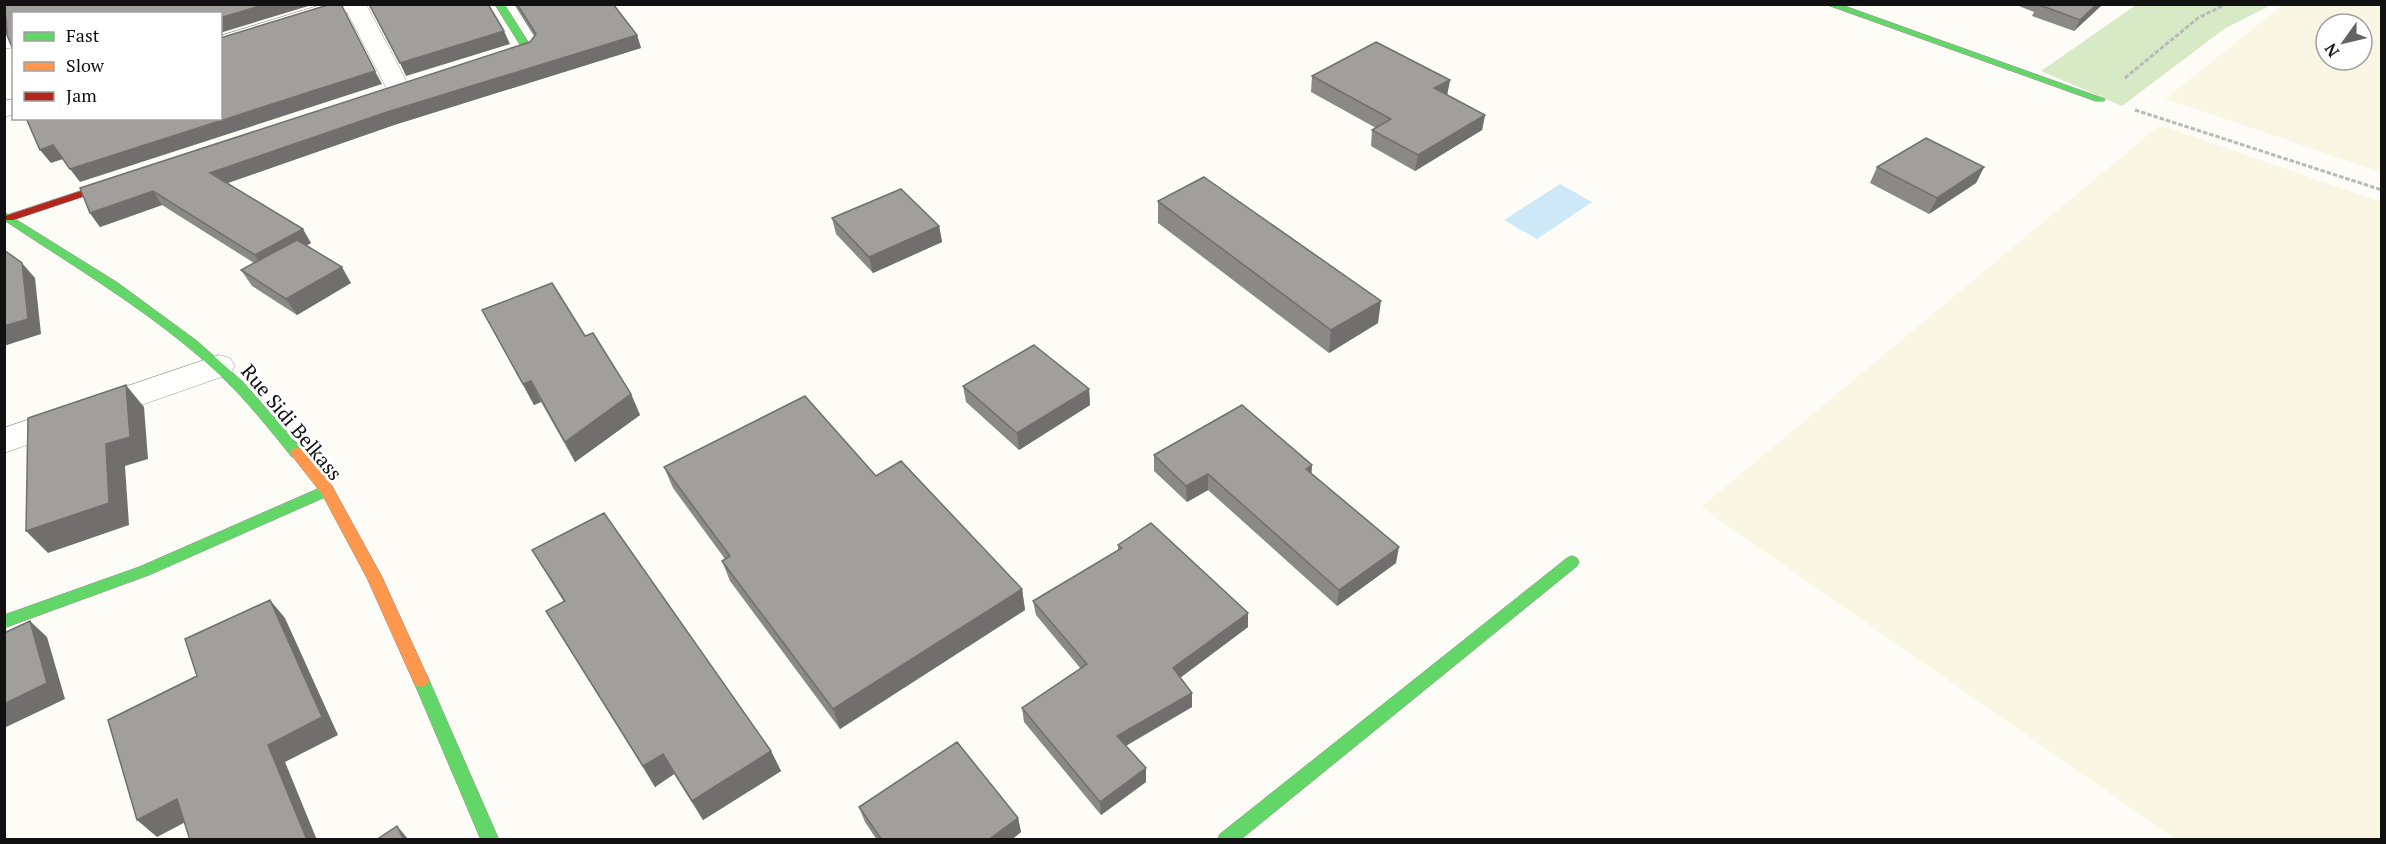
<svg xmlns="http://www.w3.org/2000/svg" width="2386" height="844" viewBox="0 0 2386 844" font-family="'PT Serif',serif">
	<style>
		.farmland { fill: #f9f7e4; fill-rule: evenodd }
		.forest { fill: #d8eac5 }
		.water { fill: #cde8f7 }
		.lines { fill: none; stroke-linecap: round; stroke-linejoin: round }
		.street-casing { stroke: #979795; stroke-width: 1 }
		.fast-casing { stroke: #8e8d8b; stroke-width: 1 }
		.slow-casing { stroke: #8e8d8b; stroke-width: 1 }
		.jam-casing { stroke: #8e8d8b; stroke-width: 1 }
		.path { stroke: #b9b9b8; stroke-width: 3; stroke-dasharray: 4.5 2; stroke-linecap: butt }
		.street { fill: #fffffe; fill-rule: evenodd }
		.fast { fill: #63d668; fill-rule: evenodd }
		.slow { fill: #ff974d; fill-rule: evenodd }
		.jam { fill: #b3261e; fill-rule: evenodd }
		.wall { fill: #8a8986 }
		.shaded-wall { fill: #716f6d }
		.building { fill: #a19f9c; stroke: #716f6d; stroke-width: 1.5 }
		.labels { text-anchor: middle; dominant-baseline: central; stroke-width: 6; stroke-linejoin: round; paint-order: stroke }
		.street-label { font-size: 20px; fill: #111; stroke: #fff }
	</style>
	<rect width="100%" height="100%" fill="#fdfcf7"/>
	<path class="farmland" d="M2284 4 2381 5V172L2165 99ZM2326 24H2362V60H2326Z
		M2160 125 2381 202V839H2175L1701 507Z"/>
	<path class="forest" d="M2136 5H2271L2224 29 2122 106 2041 71Z"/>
	<path class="water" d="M1560 184 1592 202 1537 239 1504 220Z"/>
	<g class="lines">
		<defs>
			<path id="street" d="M324 4H366L410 88 407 93 398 95 389 93 347 12 220 51V36Z
				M14 33V47L4 49V35Z
				M14 99V114L4 117V101Z
				M219 355 230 358 235 366 230 374 4 453V428Z"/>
			<path id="fast" d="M495 4H504L532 48 530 50 484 61V57L521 47Z
				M1825 4H1839L2105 99 2104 101H2096Z
				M4 212 118 283 197 341 243 382 302 449 304 453 302 457H292C270 430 248 402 223 378 158 316 79 270 4 220Z
				M327 485 332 486 334 490 332 494 149 575 4 628V615L139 567Z
				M1572 556 1577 558 1579 562 1577 566 1240 840H1217L1220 834 1567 558Z
				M421 673 427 675 429 680 499 840H481L413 680 415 675Z"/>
			<path id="slow" d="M297 448 302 449 332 486 382 577 429 680 427 685 421 687 415 685 367 578 322 494 290 453 292 449Z"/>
			<path id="jam" d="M126 176 130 177V181L13 220H4L5 216Z"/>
		</defs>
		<use href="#street" class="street-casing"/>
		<use href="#fast" class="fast-casing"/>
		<use href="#slow" class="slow-casing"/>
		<use href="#jam" class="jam-casing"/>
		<path class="path" d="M2125 78 2198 18 2226 4
			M2135 110 2382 190"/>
		<use href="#street" class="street"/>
		<use href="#fast" class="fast"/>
		<use href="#slow" class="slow"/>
		<use href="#jam" class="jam"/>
	</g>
	<path class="wall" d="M514 4H613L637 35 641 48 394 125 228 183 311 243 306 246 351 283 297 315 252 286 241 270 254 263 162 205 100 227 90 213 530 42 534 36Z
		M2014 4H2103L2074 31 2032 16 2034 12Z
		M1312 76 1450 80 1447 95 1485 115 1482 130 1415 171 1371 146 1372 130 1376 128 1311 92Z
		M1877 167H1984L1976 183 1929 214 1870 183Z
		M1158 201 1378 323 1329 353 1158 223Z
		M832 218 939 226 942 242 873 273 836 234Z
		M482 310 585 336 631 394 640 415 575 462 541 402 534 405Z
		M963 386 1089 389 1090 405 1019 450 966 402Z
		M1154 455 1312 465 1311 474 1396 563 1337 606 1208 490 1187 502 1154 471Z
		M664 467 876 476 1022 589 1025 610 840 729 730 581 722 561 725 559 673 488Z
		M1118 545 1248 613V627L1180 678 1192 693V707L1126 746 1146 782 1101 815 1024 722 1022 708 1081 669 1036 615 1033 601 1118 550Z
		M532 550 771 751 781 771 703 820 674 774 655 787 546 611 564 602Z
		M859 807 1018 818 1021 832 1011 840H877L865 822Z"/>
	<path class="shaded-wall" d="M266 4H315L220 33V18Z
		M2097 4H2103L2074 31 2080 20Z
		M6 18 14 32 4 33V19Z
		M504 31 510 44 406 76 400 63Z
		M637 35 641 48 394 125 219 186 210 173 387 112Z
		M375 71 382 84 80 182 70 169Z
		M1450 80 1447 95 1434 88Z
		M1485 115 1482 130 1415 171 1418 155Z
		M53 145 63 159 51 163 40 150Z
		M1984 167 1976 183 1929 214 1937 198Z
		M153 191 162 205 100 227 90 213Z
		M939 226 942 242 873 273 869 257Z
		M303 229 311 243 264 269 255 255Z
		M22 263 35 278 41 334 4 346V326Z
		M342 267 351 283 297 315 286 299Z
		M1381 301 1378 323 1329 353 1331 330Z
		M531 381 541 402 534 405 523 384Z
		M126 385 144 407 148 459 125 466 129 525 48 553 26 531Z
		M1089 389 1090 405 1019 450 1017 433Z
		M631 394 640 415 575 462 565 442Z
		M1312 465 1311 481 1306 469Z
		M1208 474V490L1187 502 1186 486Z
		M1399 547 1396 563 1337 606 1339 590Z
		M1022 589 1025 610 840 729 833 709Z
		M270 600 285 618 338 735 285 762 317 840H307L268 745Z
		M1248 613V627L1173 683V668Z
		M30 621 47 637 65 699 4 728V704Z
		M1192 693V707L1118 750 1117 736Z
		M771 751 781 771 703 820 692 801Z
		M663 754 674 774 655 787 643 766Z
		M1146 768V782L1101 815 1100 802Z
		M177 799 197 816 157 837 137 820Z
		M1018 818 1021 832 1011 840H988Z
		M397 826 409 840H404Z"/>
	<path class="building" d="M4 4H266L220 18V14H14V52L7 35 6 18 4 19Z
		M331 4H341L375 71 70 169 53 145 40 150 26 118H220V38Z
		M369 4H488L504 31 400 63Z
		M517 4H613L637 35 387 112 210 173 303 229 255 255 153 191 90 213 80 188 530 42 536 34Z
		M2037 4H2097L2080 20Z
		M1376 42 1450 80 1434 88 1485 115 1418 155 1372 130 1391 119 1312 76Z
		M1926 138 1984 167 1937 198 1877 167Z
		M1204 177 1381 301 1331 330 1158 201Z
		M901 189 939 226 869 257 832 218Z
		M297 240 342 267 286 299 241 270Z
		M4 250 22 263 28 319 4 326Z
		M552 283 585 336 593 333 631 394 565 442 531 381 523 384 482 310Z
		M1034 345 1089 389 1017 433 963 386Z
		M126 385 130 437 106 444 109 503 26 531 28 418Z
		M805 396 876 476 901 461 1022 589 833 709 722 561 730 556 664 467Z
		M1242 405 1312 465 1306 469 1399 547 1339 590 1208 474 1186 486 1154 455Z
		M604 513 771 751 692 801 663 754 643 766 546 611 565 601 532 550Z
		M1151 523 1248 613 1173 668 1192 693 1117 736 1146 768 1100 802 1022 708 1087 664 1033 601 1122 548 1118 545Z
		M270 600 322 717 268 745 307 840H190L177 799 137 820 108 720 197 676 185 639Z
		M30 621 47 683 4 704V633Z
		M957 742 1018 818 988 840H882L859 807Z
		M397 826 404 840H376Z"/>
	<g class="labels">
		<g class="street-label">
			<text transform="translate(292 422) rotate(50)">Rue Sidi Belkass</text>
		</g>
	</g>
	<rect width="2386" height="844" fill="none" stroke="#111111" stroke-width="12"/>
	<rect x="12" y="12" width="210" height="108" fill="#ffffff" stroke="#a0a0a0" stroke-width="1.5"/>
	<rect x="24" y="32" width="30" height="9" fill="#63d668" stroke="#a0a0a0" stroke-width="1.5"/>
	<text x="66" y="42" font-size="18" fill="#111111">Fast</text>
	<rect x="24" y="62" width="30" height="9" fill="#ff974d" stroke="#a0a0a0" stroke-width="1.5"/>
	<text x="66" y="72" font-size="18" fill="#111111">Slow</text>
	<rect x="24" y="92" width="30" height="9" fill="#b3261e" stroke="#a0a0a0" stroke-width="1.5"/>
	<text x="66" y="102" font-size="18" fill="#111111">Jam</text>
	<g transform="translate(2344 42) rotate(236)"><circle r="28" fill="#ffffff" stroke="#a0a0a0" stroke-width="1.5"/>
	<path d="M0-4.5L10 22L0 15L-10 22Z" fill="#646362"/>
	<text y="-9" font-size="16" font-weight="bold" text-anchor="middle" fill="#111111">N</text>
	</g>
</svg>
